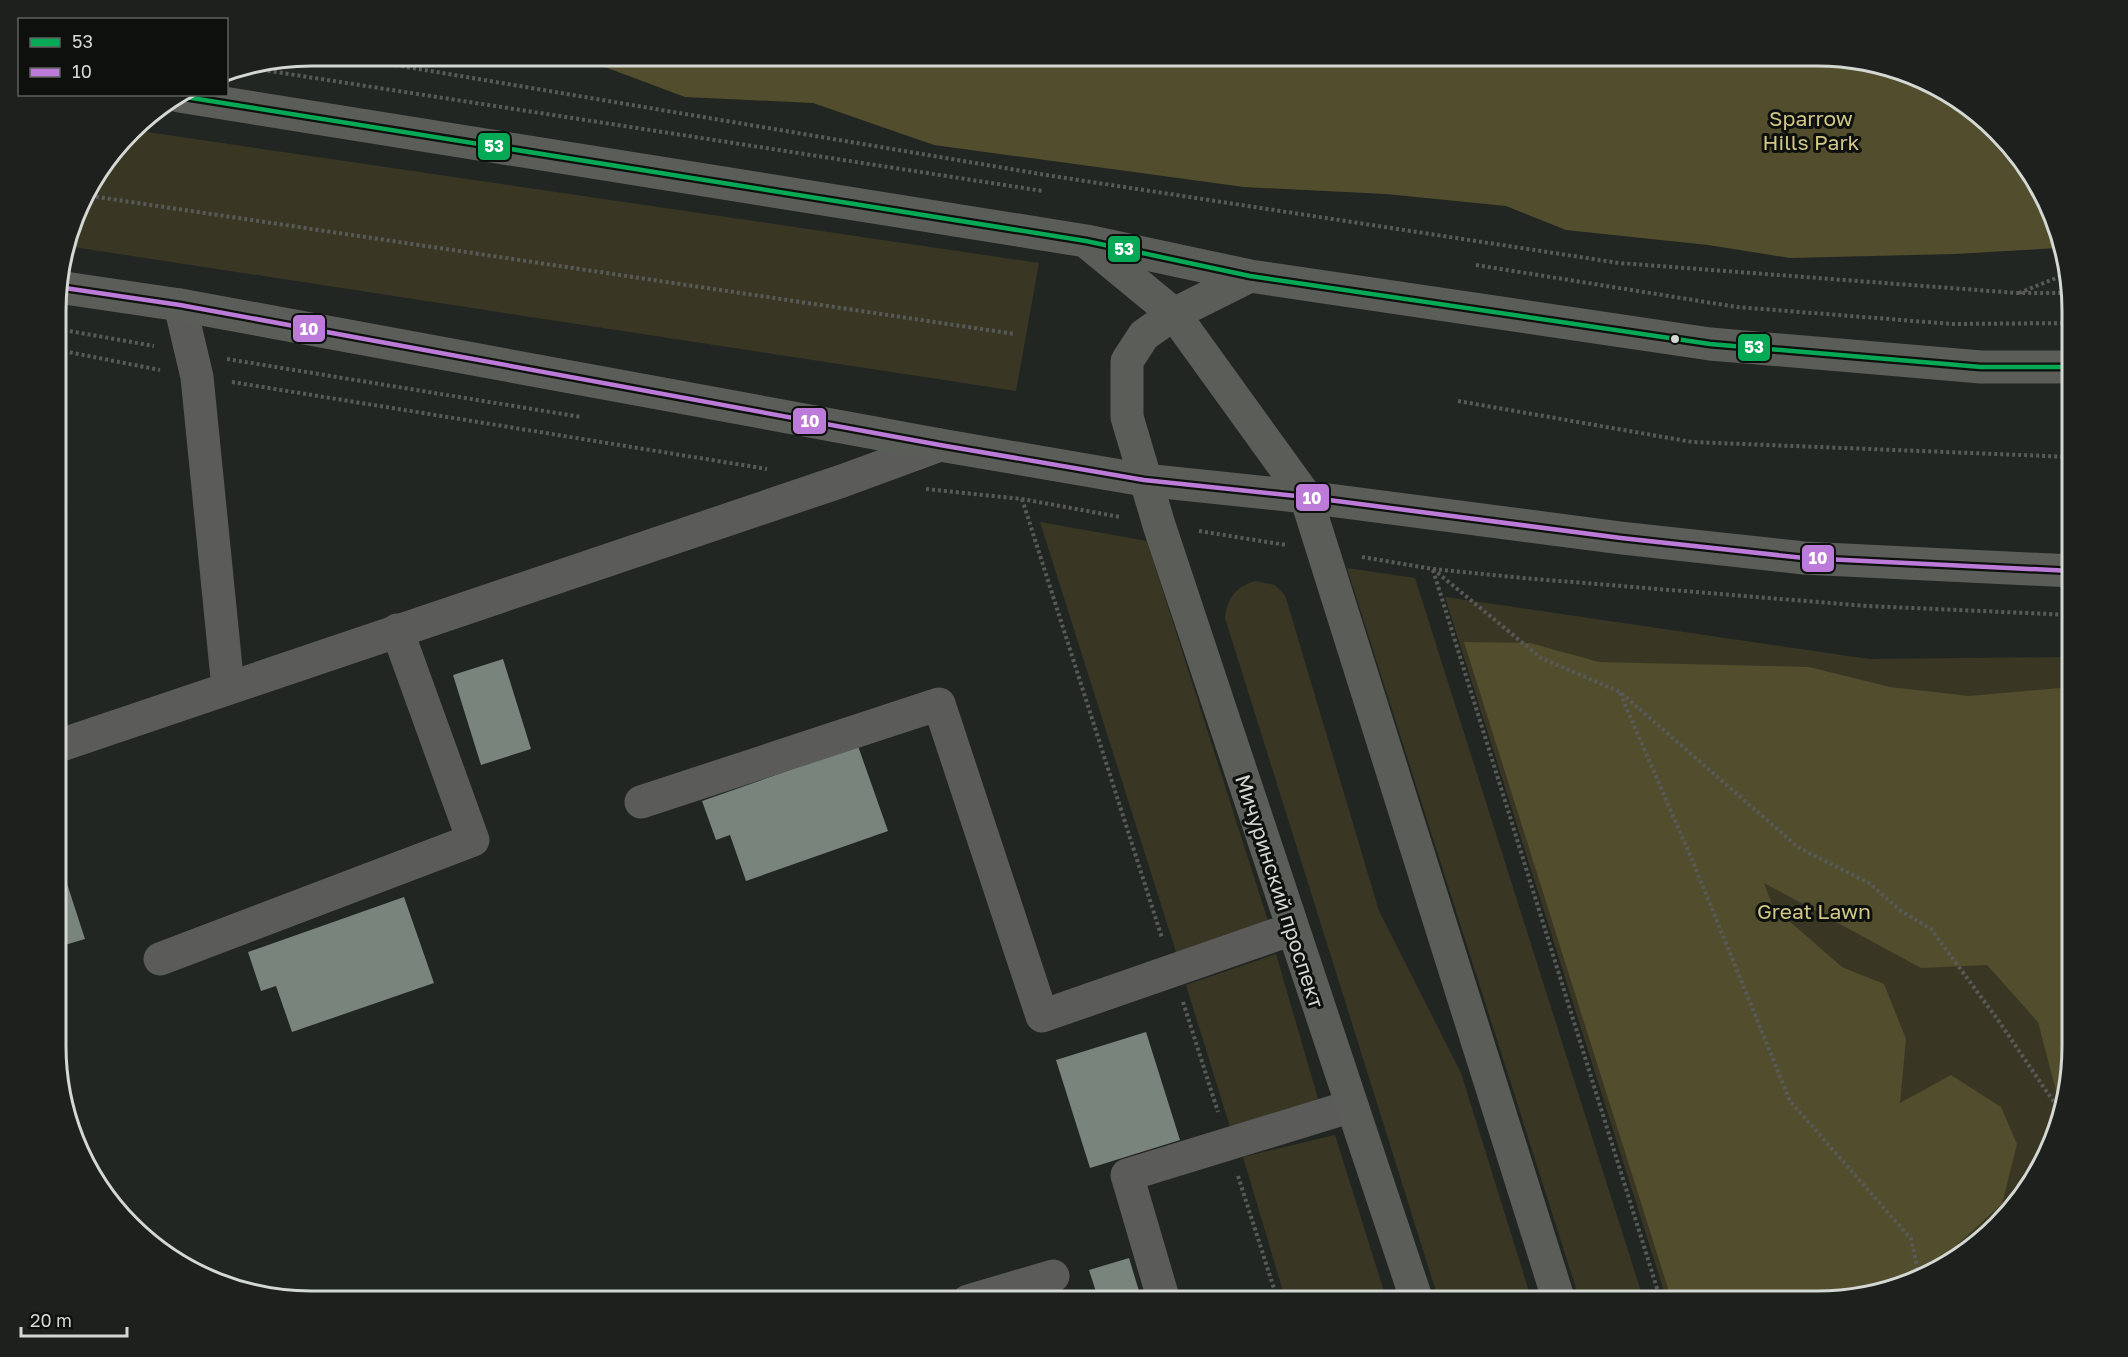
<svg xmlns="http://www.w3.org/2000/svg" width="2128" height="1357" viewBox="0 0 2128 1357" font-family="'Golos Text',sans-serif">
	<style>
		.green { fill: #393724 }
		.forest { fill: #514d2d }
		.building { fill: #79847d }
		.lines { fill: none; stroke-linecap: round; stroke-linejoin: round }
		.path { stroke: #585a58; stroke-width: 4; stroke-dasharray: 3 3; stroke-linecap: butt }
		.minor { stroke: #5b5c5a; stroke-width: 33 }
		.major { stroke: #5b5d59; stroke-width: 33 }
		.bus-1-casing { stroke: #0d100c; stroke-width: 9 }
		.bus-2-casing { stroke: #0d100c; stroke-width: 9 }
		.bus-1 { stroke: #06aa56; stroke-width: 4.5 }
		.bus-2 { stroke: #bd7bd9; stroke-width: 4.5 }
		.bus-dot { fill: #d4d8d3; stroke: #0d100c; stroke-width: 2 }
		.labels { text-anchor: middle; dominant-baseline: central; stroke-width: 6; stroke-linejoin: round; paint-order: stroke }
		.park-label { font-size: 21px; fill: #d0c686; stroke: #0d100c }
		.street-label { font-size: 21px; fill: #d4d8d3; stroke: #0d100c }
		.rim { fill: none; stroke: #d4d8d3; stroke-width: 3 }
		.line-badge { stroke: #0d100c; stroke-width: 2 }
		.badge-label { font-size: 16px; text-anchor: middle; font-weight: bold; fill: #fff }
	</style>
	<rect width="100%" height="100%" fill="#222622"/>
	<path class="green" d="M134 130 1039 263 1016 391 67 246 82 198Z
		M1040 522 1147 541 1268 921 1177 955Z
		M1347 568 1415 578 1644 1301H1580Z
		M1255 581 1275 585 1285 595 1379 911 1461 1073 1532 1301H1439L1225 618C1227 598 1236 587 1255 581Z
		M1445 597 1869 659 2072 657V1062L2059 1128 2030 1188 1944 1267 1833 1301H1667Z
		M1276 954 1319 1102 1230 1127 1186 985Z
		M1335 1135 1387 1301H1286L1243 1157Z"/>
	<path class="forest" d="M563 56H1817L1899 69 1959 98 2038 184 2058 248 1954 254 1790 258 1708 245 1566 230 1506 206 1386 194 1244 187 934 145 813 103 685 97 578 57Z
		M1464 642 1530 643 1599 662 1809 667 1890 687 1969 696 2072 687V1062L2064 1103 2056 1091 2038 1022 1987 965 1921 968 1764 883 1773 907 1842 967 1884 984 1906 1039 1900 1103 1951 1075 2001 1107 2017 1144 2002 1204 1926 1273 1833 1301H1672Z"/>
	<path class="building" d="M503 659 531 749 481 765 453 675Z
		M58 684 66 708 58 711Z
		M858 746 888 831 746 881 730 835 716 840 702 801Z
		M58 856 85 939 58 947Z
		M404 897 434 983 292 1032 276 986 261 991 248 952Z
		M1146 1032 1180 1140 1090 1168 1056 1060Z
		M1129 1258 1142 1301H1079L1097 1295 1089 1270Z"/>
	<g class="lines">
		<path class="path" d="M342 56 1046 175 1619 263 2017 293H2072
			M250 68 1043 191
			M84 195 1015 334
			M1476 265 1737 307 1952 324 2072 323
			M2019 293 2066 274
			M58 329 154 346
			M58 350 160 370
			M227 359 581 417
			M232 382 767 469
			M1458 401 1692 442 2072 457
			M926 489 1022 499 1120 517
			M1022 499 1162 938
			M1199 531 1286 545
			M1362 557 1433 569 1523 578 1867 606 2072 615
			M1433 569 1541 658 1620 692 1799 848 1869 883 1901 911 1931 929 1998 1020 2062 1114
			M1433 570 1661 1301
			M1620 693 1693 862 1790 1101 1911 1239 1919 1275
			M1183 1002 1218 1112
			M1238 1176 1278 1301"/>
		<path class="minor" d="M180 305 197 377 228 688
			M58 746 842 481 940 445
			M641 802 939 704 1042 1016 1292 929
			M160 959 473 840 397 630
			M968 1301 1053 1276
			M1164 1301 1127 1175 1352 1106"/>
		<path class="major" d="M179 96 1086 241 1250 276 1710 344 1981 367H2072
			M1089 244 1174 314 1306 497 1559 1301
			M1250 276 1174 314 1144 335 1127 361V417L1159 525 1417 1301
			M58 287 180 305 940 445 1144 480 1306 497 1621 538 1804 558 2072 571"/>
		<defs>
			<path id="bus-1" d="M179 96 1086 241 1250 276 1710 344 1981 367H2072"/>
			<path id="bus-2" d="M58 287 180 305 940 445 1144 480 1306 497 1621 538 1804 558 2072 571"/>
		</defs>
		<use href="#bus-1" class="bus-1-casing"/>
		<use href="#bus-2" class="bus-2-casing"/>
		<use href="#bus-1" class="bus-1"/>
		<use href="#bus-2" class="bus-2"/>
	</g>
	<circle class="bus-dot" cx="1675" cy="339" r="5"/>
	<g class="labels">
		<g class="park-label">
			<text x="1811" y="118">Sparrow<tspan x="1811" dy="24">Hills Park</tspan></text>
			<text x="1814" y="911">Great Lawn</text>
		</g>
		<g class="street-label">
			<text transform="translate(1280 891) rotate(72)">Мичуринский проспект</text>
		</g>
	</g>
	<path d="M0 0H2128V1357H0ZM311 66H1817A245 245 0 0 1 2062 311V1046A245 245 0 0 1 1817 1291H311A245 245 0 0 1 66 1046V311A245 245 0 0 1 311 66Z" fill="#1d201c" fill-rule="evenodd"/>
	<path class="rim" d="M311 66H1817A245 245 0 0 1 2062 311V1046A245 245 0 0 1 1817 1291H311A245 245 0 0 1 66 1046V311A245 245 0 0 1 311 66Z"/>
	<g class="line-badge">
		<rect x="477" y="132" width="34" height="29" rx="6" fill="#06aa56"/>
		<rect x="1107" y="235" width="34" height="28" rx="6" fill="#06aa56"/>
		<rect x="292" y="314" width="34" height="29" rx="6" fill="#bd7bd9"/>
		<rect x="1737" y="333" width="34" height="29" rx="6" fill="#06aa56"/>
		<rect x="792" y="407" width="35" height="28" rx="6" fill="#bd7bd9"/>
		<rect x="1295" y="483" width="35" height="29" rx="6" fill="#bd7bd9"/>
		<rect x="1801" y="544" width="34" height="29" rx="6" fill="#bd7bd9"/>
	</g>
	<g class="badge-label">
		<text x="494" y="152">53</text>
		<text x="1124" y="255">53</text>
		<text x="309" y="335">10</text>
		<text x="1754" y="353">53</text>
		<text x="810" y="427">10</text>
		<text x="1312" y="504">10</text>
		<text x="1818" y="564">10</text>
	</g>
	<rect x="18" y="18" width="210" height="78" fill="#0d100c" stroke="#5d605c" stroke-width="1.5"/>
	<rect x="30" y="38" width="30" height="9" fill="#06aa56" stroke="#5d605c" stroke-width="1.5"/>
	<text x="72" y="48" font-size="18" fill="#d4d8d3">53</text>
	<rect x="30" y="68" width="30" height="9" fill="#bd7bd9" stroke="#5d605c" stroke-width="1.5"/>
	<text x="72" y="78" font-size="18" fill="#d4d8d3">10</text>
	<path d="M21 1327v9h106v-9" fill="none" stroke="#d4d8d3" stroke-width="3"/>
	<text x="30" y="1327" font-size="18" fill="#d4d8d3" stroke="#0d100c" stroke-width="4.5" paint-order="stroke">20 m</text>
</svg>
